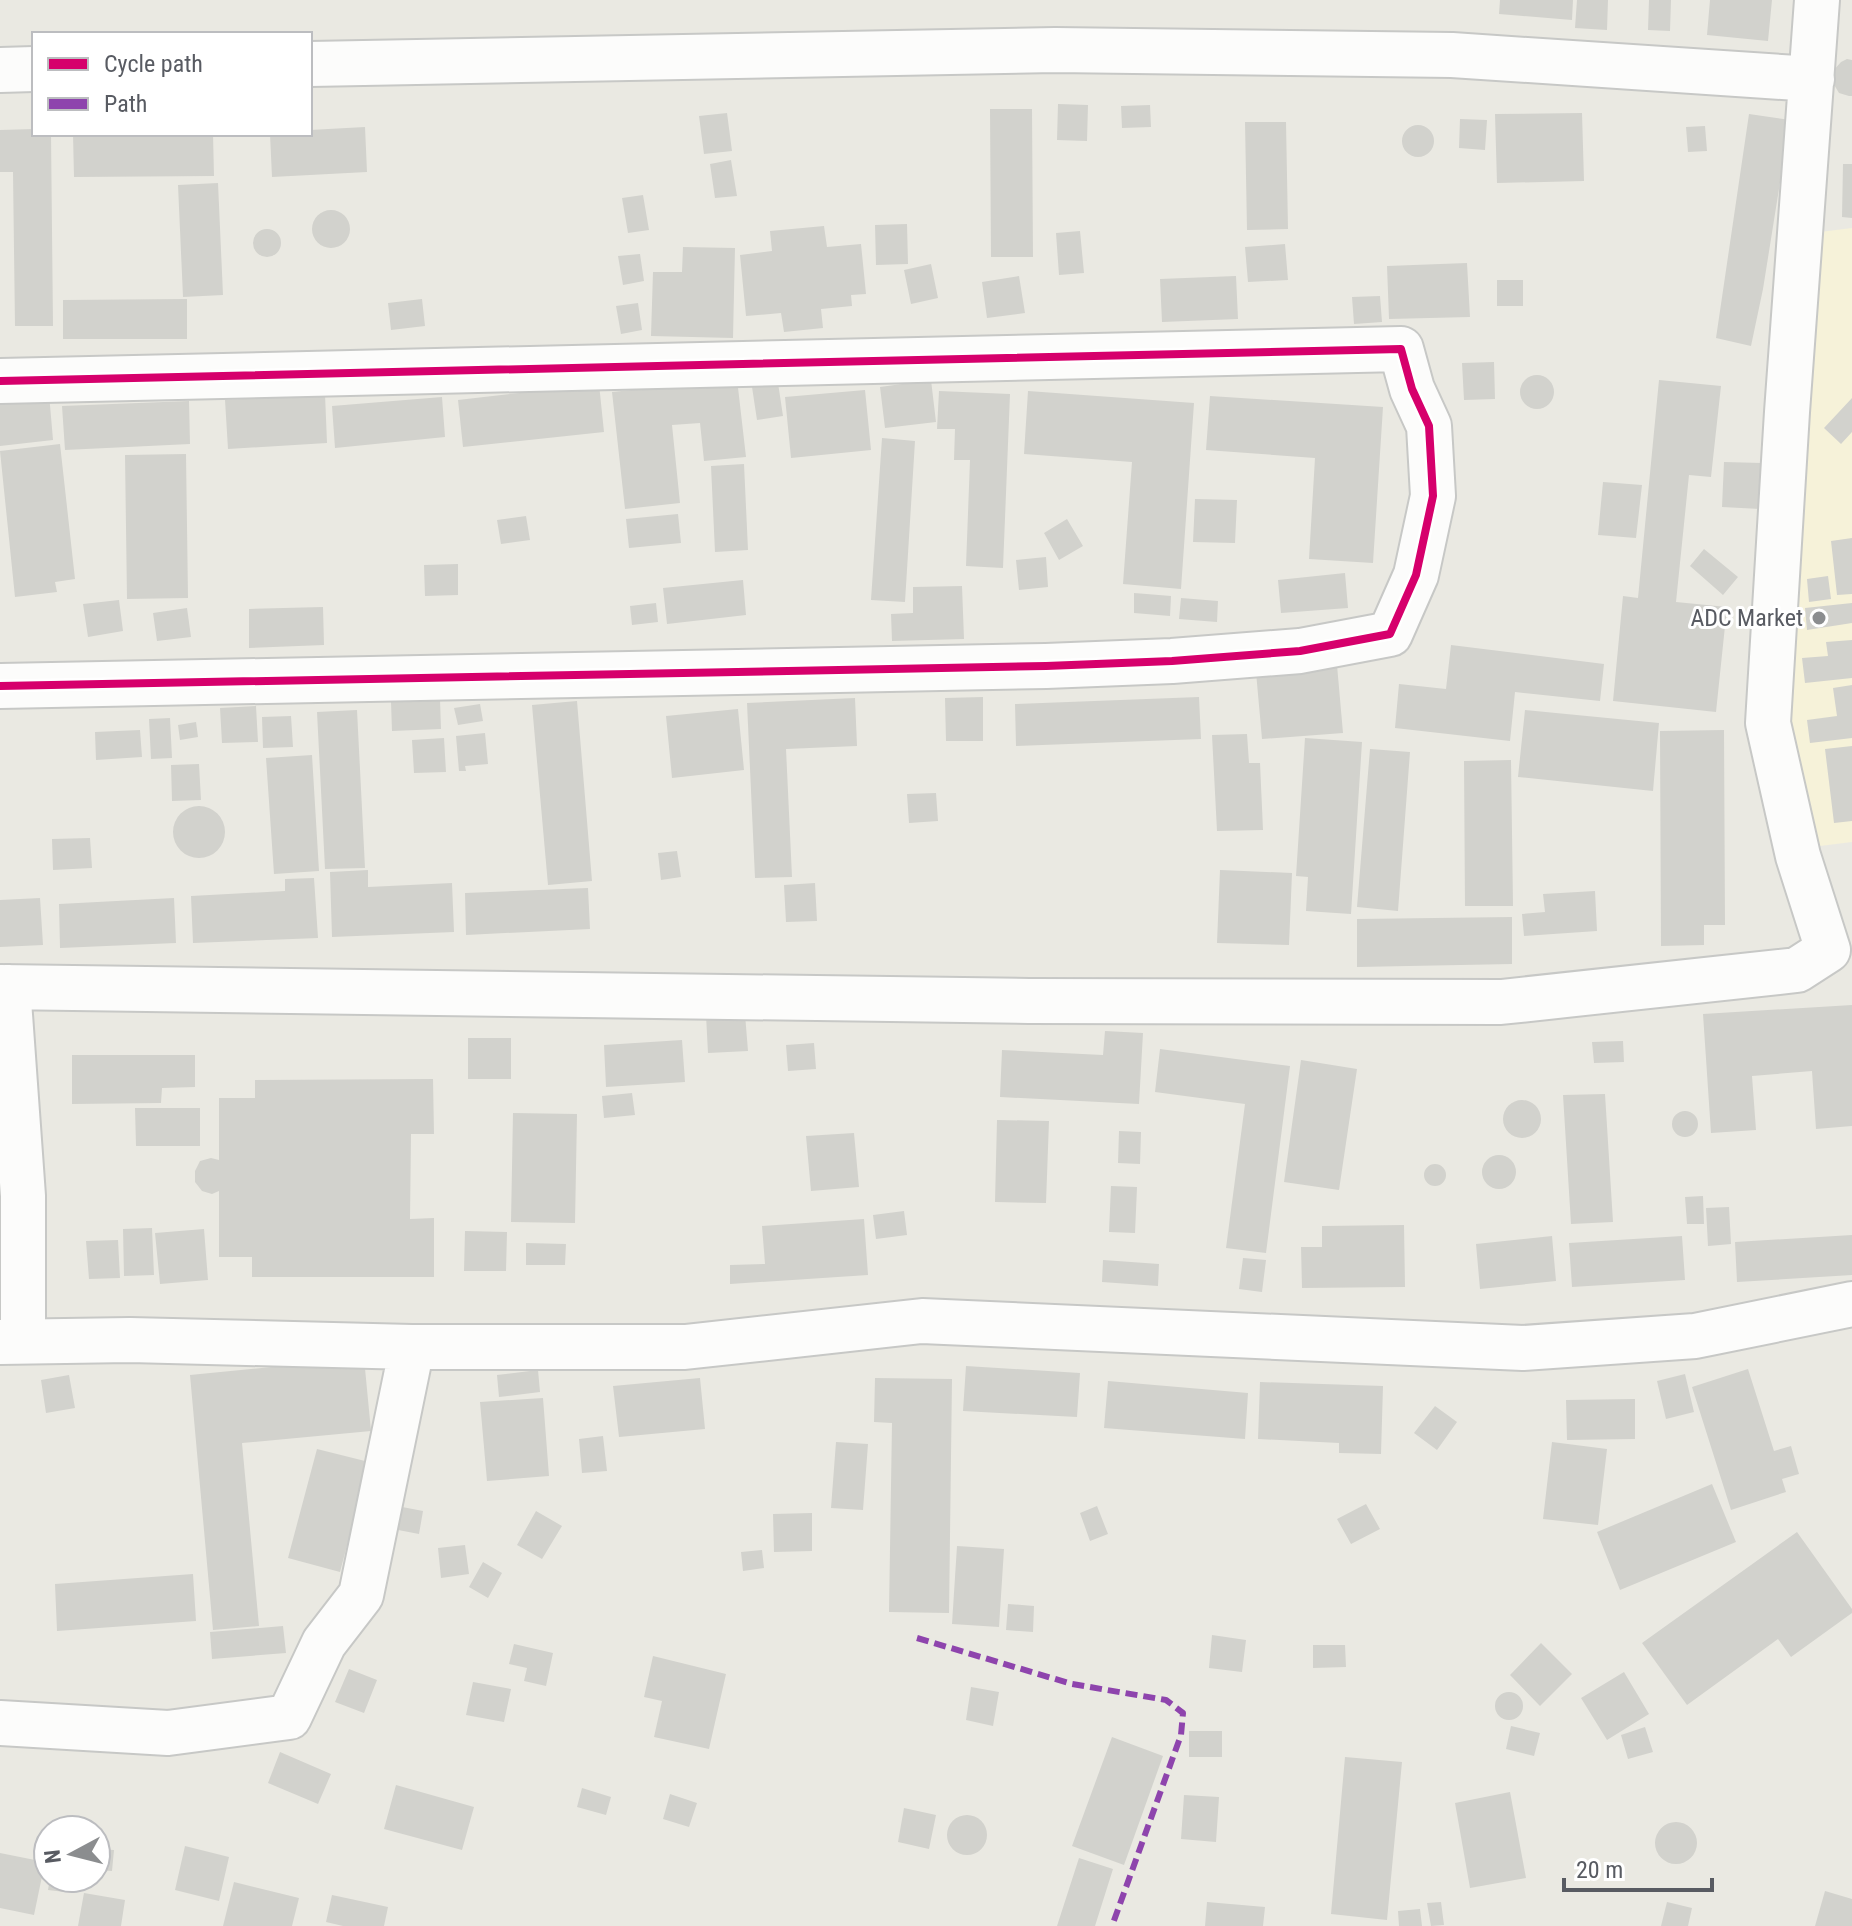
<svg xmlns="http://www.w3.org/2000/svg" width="1852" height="1926" viewBox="0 0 1852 1926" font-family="'Roboto Condensed',sans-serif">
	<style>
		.commercial { fill: #f6f2d9 }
		.building { fill: #d2d2cd }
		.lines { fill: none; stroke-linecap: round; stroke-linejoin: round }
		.minor-casing { stroke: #c7c8c6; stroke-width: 48 }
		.minor { stroke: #fcfcfb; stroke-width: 44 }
		.quiet { stroke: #8e44ad; stroke-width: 6; stroke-dasharray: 12 6; stroke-linecap: butt }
		.cycleway-casing { stroke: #fff; stroke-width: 13 }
		.cycleway { stroke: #d6006c; stroke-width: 8 }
		.poi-dot { fill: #8b8d8f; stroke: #fff; stroke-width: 3 }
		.labels { text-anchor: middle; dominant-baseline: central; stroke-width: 6; stroke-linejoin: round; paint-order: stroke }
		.poi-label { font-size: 24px; fill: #585b62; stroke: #fff; text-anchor: end }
	</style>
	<rect width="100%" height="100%" fill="#eae9e2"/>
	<path class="commercial" d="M1852 228V842L1812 847 1779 714 1812 233Z"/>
	<path class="building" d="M1500 0H1573L1572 20 1499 14Z
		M1577 0H1608L1607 30 1575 28Z
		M1649 0H1671L1670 31 1648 30Z
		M1710 0H1772L1768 41 1707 35Z
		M1847 59 1852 60V96H1849L1839 93 1833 83V71L1841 62Z
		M1058 104 1088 105 1087 141 1057 140Z
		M1150 105 1151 127 1122 128 1121 106Z
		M990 109H1032L1033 257H991Z
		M727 113 732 151 704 154 699 116Z
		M1582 113 1584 181 1497 183 1495 114Z
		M1749 114 1790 120 1763 289 1751 346 1716 338Z
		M1460 119 1487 120 1485 150 1459 148Z
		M1245 122H1286L1288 229 1247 230Z
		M1402 141a16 16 0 1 1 32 0a16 16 0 1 1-32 0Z
		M1705 126 1707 151 1688 152 1686 127Z
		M365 127 367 172 272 177 270 134H310V130Z
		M34 129V134H51L53 326H15L13 172H0V130Z
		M73 134H213L214 176 74 177Z
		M731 160 737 196 715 198 710 164Z
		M1843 164H1852V218L1842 217Z
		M218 183 223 295 183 297 178 185Z
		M643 195 649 230 628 233 622 198Z
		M312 229a19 19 0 1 1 38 0a19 19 0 1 1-38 0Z
		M907 224 908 264 876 265 875 225Z
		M824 226 827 247 861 244 866 294 851 295 852 306 821 309 823 328 784 332 781 313 746 316 740 255 772 251 770 231Z
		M253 243a14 14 0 1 1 28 0a14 14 0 1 1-28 0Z
		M1080 231 1084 273 1059 275 1056 233Z
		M1285 244 1288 280 1248 282 1245 247Z
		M683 247 735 248 733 338 651 336 653 272H682Z
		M640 254 644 281 623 285 618 256Z
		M1467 263 1470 317 1389 319 1387 266Z
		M931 264 938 298 911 304 904 270Z
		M1019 276 1025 313 987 318 982 282Z
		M1236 276 1238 319 1162 322 1160 279Z
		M1497 280H1523V306H1497Z
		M1380 296 1382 322 1354 324 1352 297Z
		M187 299V339H63V300Z
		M422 299 425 326 391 330 388 303Z
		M638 303 642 330 621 334 616 306Z
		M1494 362 1495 399 1464 400 1462 363Z
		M1520 392a17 17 0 1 1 34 0a17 17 0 1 1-34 0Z
		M737 379 746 457 704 461 700 423 672 425 680 503 625 509 612 392Z
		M931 380 936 422 885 428 880 387Z
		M1659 380 1721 386 1711 477 1689 475 1676 602 1727 607 1716 712 1613 701 1623 596 1638 598Z
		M778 383 783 416 757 420 752 387Z
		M599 384 604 432 463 447 458 400Z
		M865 390 871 450 791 458 785 397Z
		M939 391 1010 394 1003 568 966 566 970 460H954L955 429H937Z
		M1028 391 1194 403 1181 589 1123 584 1132 462 1024 454Z
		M49 394 53 440 0 446V398Z
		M325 394 327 443 228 449 225 400Z
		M1210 396 1383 407 1373 563 1309 559 1315 458 1206 450Z
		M442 397 445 437 335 448 332 406Z
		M1852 398V432L1841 444 1824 428Z
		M189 401 190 444 65 450 62 406Z
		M882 438 915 441 905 602 871 600Z
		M60 444 75 579 55 582 57 592 15 597 0 451Z
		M186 454 188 598 127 599 125 455Z
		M1724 462 1762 463 1760 509 1722 507Z
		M744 464 748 550 715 552 711 466Z
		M1603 482 1642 485 1636 538 1598 535Z
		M1195 499 1237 500 1235 543 1193 542Z
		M678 514 681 543 629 548 626 519Z
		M526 516 530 540 501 544 497 520Z
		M1067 519 1083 546 1059 560 1044 533Z
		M1852 538V594L1837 595 1831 541Z
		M1704 549 1738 577 1723 595 1690 566Z
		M1046 557 1048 587 1019 590 1016 560Z
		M458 564V595L425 596 424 565Z
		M1345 573 1348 608 1281 613 1278 580Z
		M1828 576 1831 599 1809 602 1807 579Z
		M743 580 746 615 667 624 663 588Z
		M962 586 964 639 892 641 891 614 913 613V587Z
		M1134 593 1171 596 1170 616 1134 613Z
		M1181 598 1218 601 1217 622 1179 619Z
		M119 600 123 631 88 637 83 604Z
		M656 603 658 622 632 625 630 606Z
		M1852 603V623L1807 630 1805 608Z
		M323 607 324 645 249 648V609Z
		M187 608 191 637 157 641 153 613Z
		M1852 640V678L1805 683 1802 658 1828 656 1826 642Z
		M1451 645 1604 664 1600 701 1515 692 1510 741 1395 728 1399 684 1446 689Z
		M1337 665 1343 733 1262 739 1256 672Z
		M1852 685V738L1810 743 1807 720 1837 716 1833 688Z
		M983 697V741H946L945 698Z
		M1199 697 1201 739 1016 746 1015 704Z
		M855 698 857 746 786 749 792 877 755 878 747 703Z
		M440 700 441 729 392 731 391 702Z
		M577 701 592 881 548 885 532 705Z
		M480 704 483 721 458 725 454 708Z
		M256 706 258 742 222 743 220 708Z
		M738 709 744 770 672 778 666 716Z
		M357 710 365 868 325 869 317 712Z
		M1525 710 1659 723 1653 791 1518 777Z
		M291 716 293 747 263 748 262 717Z
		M170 718 172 758 151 759 149 719Z
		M196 722 198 737 180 740 178 725Z
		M140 730 142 757 96 760 95 732Z
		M1724 730 1725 925H1704V945L1661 946 1660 731Z
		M485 733 488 764 465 766 466 771H459L456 736Z
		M1247 734 1249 763H1260L1263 830 1217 831 1212 735Z
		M444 738 446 772 414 773 412 740Z
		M1305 738 1362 742 1351 914 1306 911 1308 877 1296 876Z
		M1852 746V821L1834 823 1825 749Z
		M1370 749 1410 752 1398 911 1357 907Z
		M312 755 319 871 274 874 266 758Z
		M1511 760 1513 906H1465L1464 761Z
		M199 764 201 800 172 801 171 765Z
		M936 793 938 821 909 823 907 794Z
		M173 832a26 26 0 1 1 52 0a26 26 0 1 1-52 0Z
		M90 838 92 868 53 870 52 839Z
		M677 851 681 877 661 880 658 853Z
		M368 870V887L452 883 454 932 332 937 330 872Z
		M1220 870 1292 873 1289 945 1217 943Z
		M314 878 318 938 193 943 191 896 285 891V879Z
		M815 883 817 921 786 922 784 885Z
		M588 888 590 929 466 935 465 893Z
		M1595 891 1597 931 1524 936 1522 914 1545 912 1543 894Z
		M40 898 43 945 0 947V900Z
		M174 898 176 943 60 948 59 904Z
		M1512 917V964L1357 967V919Z
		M1852 1005V1126L1816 1129 1812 1071 1752 1076 1756 1130 1711 1133 1703 1014Z
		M745 1014 748 1051 708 1053 706 1015Z
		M1105 1031 1143 1033 1139 1104 1000 1097 1002 1050 1103 1055Z
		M468 1038H511V1079H468Z
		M682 1040 685 1082 606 1087 604 1045Z
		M1623 1041 1624 1062 1594 1063 1592 1042Z
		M814 1043 816 1069 788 1071 786 1045Z
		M1160 1049 1290 1066 1266 1253 1226 1248 1245 1104 1155 1092Z
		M72 1055H195V1087L162 1088 161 1103 72 1104Z
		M1301 1060 1357 1069 1339 1190 1284 1182Z
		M433 1079 434 1134H411L410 1219 434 1218V1277H252V1257H219V1191L212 1194 202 1191 195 1182V1171L200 1161 211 1158 219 1160V1098H255V1080Z
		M632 1093 635 1115 604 1118 602 1096Z
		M1605 1094 1613 1222 1571 1224 1563 1095Z
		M1503 1119a19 19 0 1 1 38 0a19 19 0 1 1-38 0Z
		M135 1108H200V1146H136Z
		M1672 1124a13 13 0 1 1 26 0a13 13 0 1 1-26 0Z
		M513 1113 577 1114 575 1223 511 1222Z
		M997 1120 1049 1121 1046 1203 995 1202Z
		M1119 1131 1141 1132 1140 1164 1118 1163Z
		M854 1133 859 1187 811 1191 806 1136Z
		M1482 1172a17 17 0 1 1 34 0a17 17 0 1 1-34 0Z
		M1424 1175a11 11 0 1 1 22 0a11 11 0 1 1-22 0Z
		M1111 1186 1137 1187 1135 1233 1109 1232Z
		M1703 1196 1704 1224H1687L1685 1197Z
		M1729 1207 1731 1244 1708 1246 1706 1208Z
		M904 1211 907 1235 876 1239 873 1215Z
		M864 1219 868 1275 730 1284V1265L765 1264 762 1226Z
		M1404 1225 1405 1287 1302 1288 1301 1247H1322V1226Z
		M152 1228 154 1275 124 1276 123 1229Z
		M204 1229 208 1280 160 1284 155 1233Z
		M465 1231 507 1232 506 1271H464Z
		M1852 1235V1275L1737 1282 1735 1242Z
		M1552 1236 1556 1281 1480 1289 1476 1244Z
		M1682 1236 1685 1280 1572 1287 1569 1243Z
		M118 1240 120 1278 89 1279 86 1241Z
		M526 1243 566 1244 565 1265H526Z
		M1243 1258 1266 1260 1262 1292 1239 1289Z
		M1103 1260 1159 1264 1158 1286 1102 1282Z
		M364 1358 371 1431 242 1443 259 1626 213 1630 190 1375Z
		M966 1366 1080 1373 1077 1417 963 1411Z
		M1748 1369 1774 1451 1791 1446 1799 1474 1782 1479 1786 1492 1731 1510 1692 1387Z
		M538 1370 540 1392 499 1397 497 1375Z
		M1685 1374 1694 1412 1666 1419 1657 1381Z
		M69 1375 75 1408 46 1413 41 1380Z
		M700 1378 705 1429 619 1437 613 1386Z
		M875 1378 952 1379 949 1613 889 1612 892 1423 874 1422Z
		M1108 1381 1248 1393 1245 1439 1104 1428Z
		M1260 1382 1383 1386 1381 1454 1339 1453V1443L1258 1439Z
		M543 1398 549 1476 487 1481 480 1402Z
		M1635 1399V1439L1567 1440 1566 1400Z
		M1435 1406 1457 1422 1437 1450 1414 1433Z
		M603 1436 607 1471 582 1473 579 1439Z
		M836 1442 868 1444 863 1510 831 1508Z
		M1552 1442 1607 1449 1598 1525 1543 1519Z
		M317 1449 369 1462 340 1572 288 1558Z
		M1712 1484 1736 1542 1620 1590 1597 1532Z
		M1366 1504 1380 1529 1351 1544 1337 1519Z
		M397 1506 423 1511 419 1534 393 1529Z
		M1097 1506 1108 1534 1090 1541 1080 1513Z
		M536 1511 562 1526 542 1559 517 1545Z
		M812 1513V1551L774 1552 773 1514Z
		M1797 1532 1852 1609V1613L1791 1657 1778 1639 1687 1705 1642 1643Z
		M465 1545 469 1574 441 1578 438 1548Z
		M957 1546 1004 1549 999 1627 952 1624Z
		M762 1550 764 1568 743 1571 741 1552Z
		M483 1562 502 1573 488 1598 469 1587Z
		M193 1574 196 1621 57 1631 55 1584Z
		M1008 1604 1034 1606 1033 1632 1006 1630Z
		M283 1626 286 1653 212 1659 210 1632Z
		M1212 1635 1246 1640 1242 1672 1209 1668Z
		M1541 1643 1572 1674 1540 1706 1510 1675Z
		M514 1644 553 1653 546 1686 524 1681 527 1668 509 1664Z
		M1313 1645H1345L1346 1667 1313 1668Z
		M653 1656 726 1674 709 1749 654 1737 662 1701 644 1697Z
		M349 1669 377 1680 364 1713 335 1702Z
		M1624 1672 1649 1714 1607 1740 1581 1698Z
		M473 1682 511 1689 504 1722 466 1715Z
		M971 1687 999 1692 993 1726 966 1720Z
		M1495 1706a14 14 0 1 1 28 0a14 14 0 1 1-28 0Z
		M1511 1726 1540 1733 1534 1756 1506 1749Z
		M1645 1727 1653 1752 1628 1759 1621 1735Z
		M1189 1731H1222V1757H1189Z
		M1112 1737 1163 1756 1124 1865 1072 1846Z
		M280 1752 331 1774 318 1804 268 1783Z
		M1345 1757 1402 1762 1387 1920 1331 1914Z
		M396 1785 474 1807 462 1850 384 1829Z
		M582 1788 611 1797 606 1815 577 1807Z
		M1510 1792 1526 1878 1470 1888 1455 1803Z
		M670 1794 697 1803 689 1827 663 1819Z
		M1184 1795 1219 1797 1216 1842 1181 1839Z
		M904 1808 936 1815 929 1849 898 1842Z
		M947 1835a20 20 0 1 1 40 0a20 20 0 1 1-40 0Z
		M1655 1843a21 21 0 1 1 42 0a21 21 0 1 1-42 0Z
		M185 1846 229 1857 219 1901 175 1890Z
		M96 1849 114 1850 112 1871 96 1870Z
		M0 1853 45 1862 34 1915 0 1908Z
		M1079 1858 1113 1869 1095 1926H1057Z
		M50 1878H67L65 1892 48 1890Z
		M234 1882 299 1898 292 1926H223Z
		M1825 1891 1852 1899V1926H1815Z
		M84 1893 125 1900 121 1926H78Z
		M332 1895 388 1907 384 1926H343L326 1922Z
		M1207 1902 1265 1907 1263 1926H1205Z
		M1441 1902 1444 1925 1431 1926 1427 1903Z
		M1667 1902 1692 1908 1688 1926H1661Z
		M1420 1909 1422 1926H1399L1398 1911Z"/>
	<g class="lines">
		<defs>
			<path id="minor" d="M310 64 1055 50 1452 55 1812 79
				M0 70 34 69
				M0 381 1401 349 1412 389 1429 426 1433 496 1416 575 1390 634 1300 651 1172 661 1046 666 0 686
				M0 987 1029 1001 1501 1002 1797 970 1828 950 1798 856 1768 723 1787 412 1817 0
				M8 987 23 1196V1341
				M0 1342 130 1340 412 1347H685L922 1321 1523 1348 1695 1336 1852 1304
				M0 1723 168 1733 289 1717 324 1643 361 1595 412 1347"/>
		</defs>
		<use href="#minor" class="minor-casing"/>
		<use href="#minor" class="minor"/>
		<path class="quiet" d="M917 1638 1072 1684 1166 1700 1183 1713 1181 1735 1112 1926"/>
		<defs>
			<path id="cycleway" d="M0 381 1401 349 1412 389 1429 426 1433 496 1416 575 1390 634 1300 651 1172 661 1046 666 0 686"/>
		</defs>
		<use href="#cycleway" class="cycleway-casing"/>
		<use href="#cycleway" class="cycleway"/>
	</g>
	<circle class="poi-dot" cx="1819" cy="618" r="8"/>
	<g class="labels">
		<g class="poi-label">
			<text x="1803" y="618">ADC Market</text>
		</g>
	</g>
	<rect x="32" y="32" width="280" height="104" fill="#ffffff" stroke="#bcbdc0" stroke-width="2"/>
	<rect x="48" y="58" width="40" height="12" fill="#d6006c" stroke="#bcbdc0" stroke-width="2"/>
	<text x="104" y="72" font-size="24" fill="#585b62">Cycle path</text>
	<rect x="48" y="98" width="40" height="12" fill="#8e44ad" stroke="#bcbdc0" stroke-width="2"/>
	<text x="104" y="112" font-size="24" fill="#585b62">Path</text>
	<g transform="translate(72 1854) rotate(263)"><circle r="38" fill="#ffffff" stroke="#bcbdc0" stroke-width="2"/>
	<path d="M0-6L14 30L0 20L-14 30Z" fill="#8b8d8f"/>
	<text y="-12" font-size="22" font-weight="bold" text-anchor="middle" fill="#585b62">N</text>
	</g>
	<path d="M1564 1878v12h148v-12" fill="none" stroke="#585b62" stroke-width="4"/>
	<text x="1576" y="1878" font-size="24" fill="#585b62" stroke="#ffffff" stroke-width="6" paint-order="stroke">20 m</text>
</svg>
